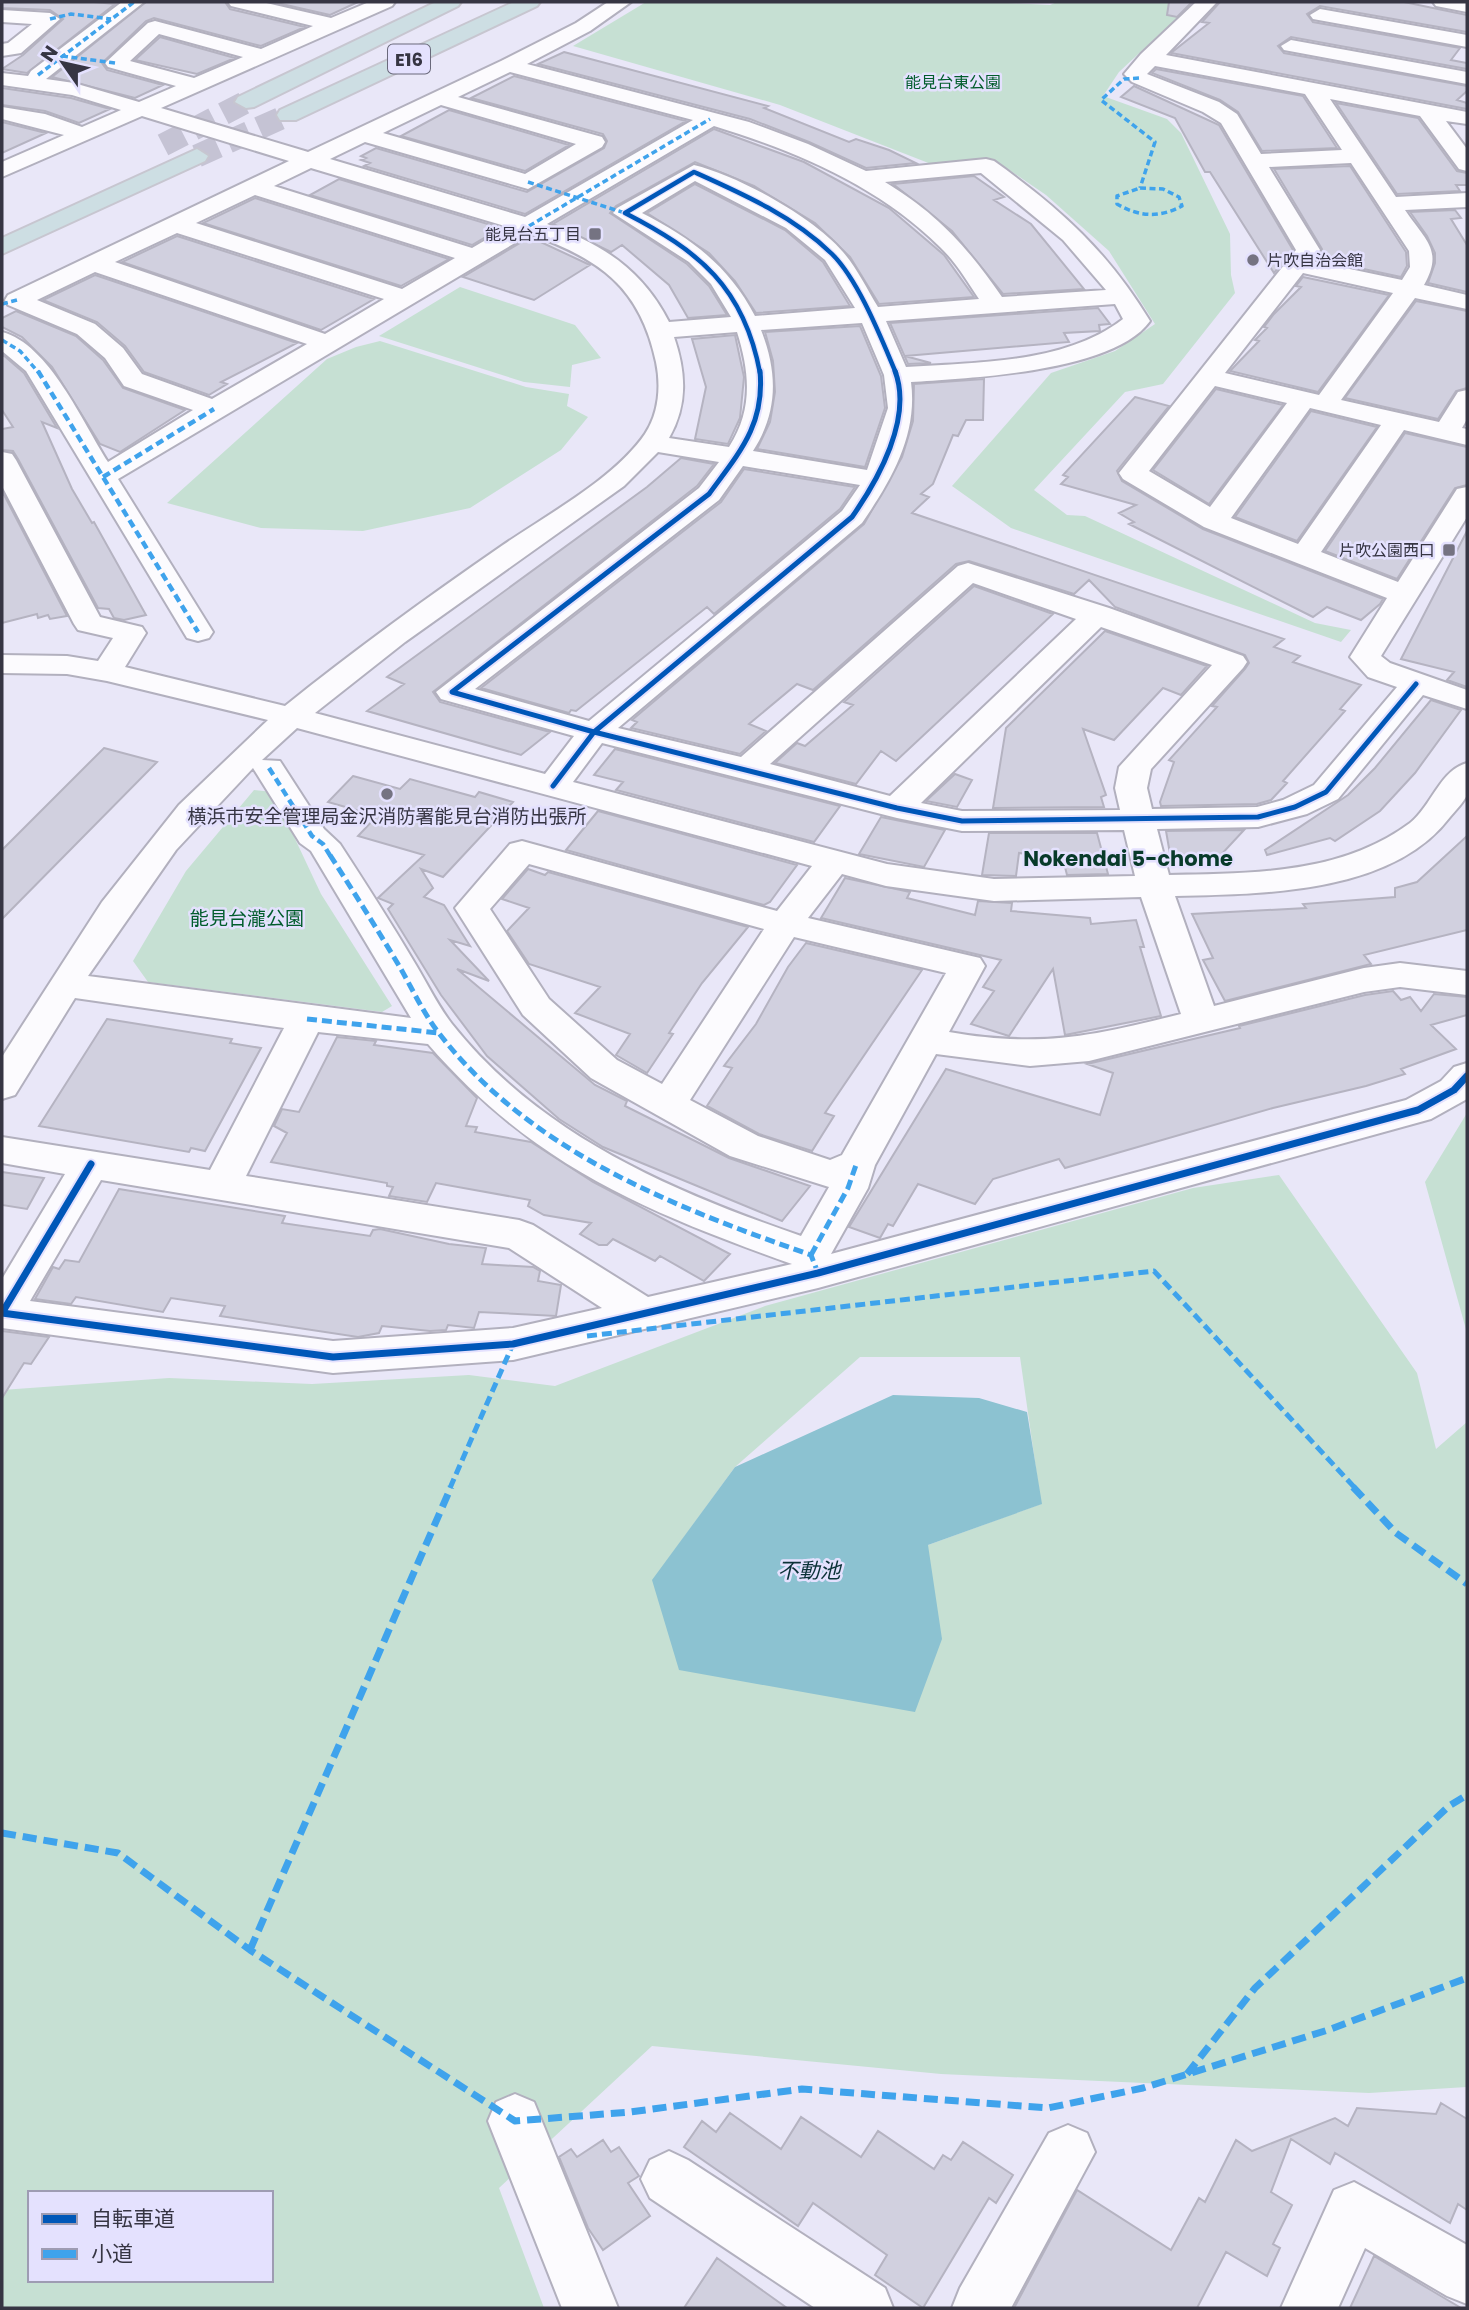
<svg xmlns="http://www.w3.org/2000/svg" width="1469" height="2310" viewBox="0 0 1469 2310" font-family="Poppins,'Noto Sans JP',sans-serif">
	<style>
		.green { fill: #c6e0d3; fill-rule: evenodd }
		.water { fill: #8cc2d1 }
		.building { fill: #d1d0df; stroke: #b5b3c1; stroke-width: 2 }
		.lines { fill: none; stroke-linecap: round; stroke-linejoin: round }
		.highway-tunnel { stroke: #c5c3d4; stroke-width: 23; stroke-dasharray: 23 11; stroke-linecap: butt }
		.minor-casing { stroke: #b2b0be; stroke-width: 4 }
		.highway-casing { stroke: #c7c6d0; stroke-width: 4 }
		.minor { fill: #fcfbfe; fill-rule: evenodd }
		.highway { fill: #cddee3; fill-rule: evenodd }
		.quiet-far3 { stroke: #3fa3ec; stroke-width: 3.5; stroke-dasharray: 6 3.5; stroke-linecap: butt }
		.quiet-far2 { stroke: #3fa3ec; stroke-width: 4.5; stroke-dasharray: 8 4.5; stroke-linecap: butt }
		.quiet-far1 { stroke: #3fa3ec; stroke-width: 5; stroke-dasharray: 10 5; stroke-linecap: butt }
		.quiet { stroke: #3fa3ec; stroke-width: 7; stroke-dasharray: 14 7; stroke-linecap: butt }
		.cycleway-far2-casing { stroke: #e4e1fe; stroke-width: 7 }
		.cycleway-far1-casing { stroke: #e4e1fe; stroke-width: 9 }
		.cycleway-casing { stroke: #e4e1fe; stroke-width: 11 }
		.cycleway-far2 { stroke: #0057b8; stroke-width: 4.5 }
		.cycleway-far1 { stroke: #0057b8; stroke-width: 5 }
		.cycleway { stroke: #0057b8; stroke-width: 7 }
		.poi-dot { fill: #757382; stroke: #e4e1fe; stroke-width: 2.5 }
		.labels { text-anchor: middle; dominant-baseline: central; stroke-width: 5; stroke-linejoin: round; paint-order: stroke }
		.far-park-label { font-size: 16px; fill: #025d2d; stroke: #e4e1fe }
		.far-poi-label { font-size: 16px; fill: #363543; stroke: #e4e1fe; text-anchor: end }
		.shield { fill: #e4e1fe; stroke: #6a697b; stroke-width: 2 }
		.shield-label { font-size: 18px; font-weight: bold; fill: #363543 }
		.poi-label { font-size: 19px; fill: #363543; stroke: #e4e1fe }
		.park-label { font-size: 19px; fill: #025d2d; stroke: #e4e1fe }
		.neighbourhood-label { font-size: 21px; font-weight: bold; fill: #083a2a; stroke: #e4e1fe }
		.water-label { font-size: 21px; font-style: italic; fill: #0b3238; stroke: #e4e1fe }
	</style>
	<rect width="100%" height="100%" fill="#e9e7f8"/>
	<path class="green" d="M646 2H988L1050 5 1057 2H1194L1119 72 1103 96 1167 119 1181 133 1230 234 1231 275 1235 293 1163 384 1125 392 1034 490 1067 515 1085 516 1315 623 1351 630 1341 642 1011 528 952 486 1051 373 1115 351 1155 324 1109 251 1046 195 996 161 931 164 780 105 573 46Z
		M460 287 575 325 601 358 572 365 570 387 524 382 379 336Z
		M380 341 526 387 569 394 567 406 588 417 561 450 470 508 363 531 261 528 167 503 327 359 356 347Z
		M254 790 273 792 321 894 392 1006 382 1012 148 982 133 961 186 871Z
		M1467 1113V1333L1425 1182Z
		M1279 1175 1417 1373 1436 1449 1467 1422V2087L1369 2093 941 2074 652 2046 499 2188 544 2308H2V1390L169 1378 312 1384 469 1375 555 1386 765 1306 1193 1188ZM860 1357H1020L1041 1504 928 1545 663 1566 735 1467ZM30 2193H271V2280H30Z"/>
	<path class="water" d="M893 1395 979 1398 1027 1412 1042 1504 928 1545 942 1639 915 1712 679 1670 652 1580 735 1467Z"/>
	<path class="building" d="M2 2H94L115 4 27 73 2 69 23 55 63 19 50 10 2 8Z
		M146 2H225L230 9 305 27 261 46 154 18 146 21 102 63 107 70 163 85 135 98 52 77Z
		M273 2H358L330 15Z
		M1169 2H1192L1177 17 1167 15Z
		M1220 2H1404L1467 15V32L1320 6 1307 14 1313 22 1460 48 1451 60 1467 63V69L1291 37 1278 46 1284 53 1467 86V91L1457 100 1467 103V109L1171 53 1209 23 1202 22Z
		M160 37 235 58 197 74 135 60Z
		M564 52 768 106 764 108 849 142 856 139 889 150 916 163 866 168 809 142 750 119 538 64Z
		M1156 69 1303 96 1337 148 1262 151 1238 112 1220 100 1152 73Z
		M514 76 686 121 525 214 364 166 370 163 361 160 366 158 361 156 376 148 527 192 604 148 607 141 603 134 471 98Z
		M1134 86 1219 125 1293 250 1274 273 1210 172H1205L1175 118 1121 97Z
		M2 88 71 98 110 109 79 123 45 111 2 105Z
		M1336 103 1418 118 1457 171 1467 173V185H1456L1460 191 1397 194Z
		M449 110 569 145 525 171 401 136Z
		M2 122 46 133 2 153Z
		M714 129 804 162 889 208 944 255 974 297 879 304 850 257 815 223 754 186 695 162 616 206 610 213 687 264 709 286 727 315 688 318 669 285 622 245 611 252 553 224Z
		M1350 166 1406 252 1407 266 1401 277 1317 259 1322 249 1274 169Z
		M974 176 1004 197 994 200 1031 224 1084 289 1003 294 952 231 893 184Z
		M339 179 501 228 472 245 310 195Z
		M695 184 785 230 823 262 850 306 756 313 735 281 709 253 647 213Z
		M255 198 449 259 401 286 203 223Z
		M1455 210 1461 218 1451 219 1467 245V292L1428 283 1435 263V253L1427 236 1410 212Z
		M177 236 374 299 321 330 122 262Z
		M530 237 590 265 534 300 463 277Z
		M95 275 297 343 221 382 227 384 209 395 144 372 125 346 97 322 43 300Z
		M1303 277 1389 295 1318 392 1230 371 1259 341 1255 340 1267 328 1264 327 1274 314 1301 287 1296 286Z
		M1416 301 1467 311V388L1456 391 1438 419 1345 398Z
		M1098 308 1110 324 1099 325 1100 331 1064 333 1069 342 905 356 931 363 908 364 890 323Z
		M16 311 76 336 103 360 123 388 185 410 120 452 100 444 52 367 22 337 2 327V318Z
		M860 326 881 376 885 408 865 467 757 449 770 422 775 392 773 361 765 332Z
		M735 335 744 377 740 418 728 444 695 439 706 387 692 339Z
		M2 354 24 373 57 428 42 422 72 489 92 523 94 522 146 615 124 620 114 618 109 609 98 608 18 459 13 451 2 450V429L13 427 2 410Z
		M984 379 983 420H966L958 436 953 435 933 484 921 494 929 497 912 513 1284 639 1274 647 1300 656 1293 662 1361 685 1340 709 1345 711 1283 781 1287 783 1271 800 1257 804 1161 806 1160 802 1174 762 1169 760 1217 707 1212 706 1245 669 1249 663 1245 655 1115 607 1089 580 1074 594 969 561 956 564 813 690 797 684 749 724 766 731 740 754 631 728 637 722 632 720 864 524 902 457 913 421 914 384Z
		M1216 389 1283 405 1209 504 1153 470Z
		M1135 397 1169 406 1117 471 1122 481 1203 529 1383 599 1380 604 1361 620 1327 607 1313 617 1129 524 1134 522 1119 513 1136 505 1061 484 1068 477 1063 475Z
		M1311 411 1377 427 1297 541 1235 517Z
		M1405 433 1467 447V485L1455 488 1397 579 1325 551Z
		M681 458 714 464 697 486 433 692 440 702 550 732 521 755 367 711 404 684 387 677 647 487Z
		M744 469 855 487 840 509 714 614 707 607 576 711 571 710 569 713 481 688 721 502Z
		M2 491 67 616 50 619 48 615 38 618 37 614 2 623Z
		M1467 531V687L1447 680 1454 672 1401 659Z
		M974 586 1053 614 896 761 881 751 856 784 775 763 797 743 805 746 853 705 844 702Z
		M1105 631 1207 666 1181 695 1163 688 1114 740 1083 729 1106 795 1101 797 1104 807 993 808 1006 728Z
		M1431 700 1461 710 1415 773 1380 811 1335 841 1330 838 1267 855 1265 850 1348 795 1375 768Z
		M104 748 157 762 2 919V850Z
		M615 749 840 806 814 842 616 790 623 782 594 775Z
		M955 774 972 780 957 807 926 801Z
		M353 776 400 789 410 779 475 797 479 792 513 802 443 877 421 869 433 888 424 897 444 905 470 946 450 940 489 981 457 969 595 1085 627 1101 625 1106 729 1158 810 1186 782 1221 603 1147 559 1119 487 1056 441 995 388 909 393 904 378 898 424 855 358 836 377 816 328 802Z
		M598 811 797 865 770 902 764 905 566 850Z
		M881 817 945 830 924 867 859 854Z
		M1244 830 1219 857 1170 854 1166 831Z
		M989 833H1097L1108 874 1067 875 1063 859 1019 853 1016 876 982 875Z
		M1467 836V930L1364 955 1371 964 1225 1001 1203 960 1213 958 1192 914 1306 908 1303 904 1395 897V888L1417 882Z
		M528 869 545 875 548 872 748 927 702 983 669 1033 673 1034 647 1073 616 1055 630 1034 575 1013 600 987 529 964 507 931 529 908 502 899Z
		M845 878 910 892 907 898 975 915 978 901 1012 903 1011 911 1090 918 1091 924 1136 920 1144 947H1140L1161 1016 1065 1035 1053 969 1009 1036 971 1024 994 991 983 987 1001 960 821 918Z
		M806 943 922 970 825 1113 834 1116 812 1151 759 1134 707 1106 732 1068 724 1066 756 1024 788 967Z
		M1393 991 1401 1000 1410 997 1421 1011 1434 994 1467 997V1015L1431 1025 1456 1049 1401 1069 1405 1074 1366 1086 1273 1108 1065 1168 1059 1159 993 1179 975 1204 918 1184 893 1226 888 1224 880 1238 849 1227 946 1069 1100 1115 1113 1073 1087 1064 1240 1028 1239 1026 1365 995Z
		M107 1019 232 1039 230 1043 261 1048 205 1151 191 1148 189 1152 39 1126Z
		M337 1037 376 1041 374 1045 433 1053 477 1098 466 1126 477 1127 475 1132 531 1142 593 1182 730 1254 704 1281 660 1256 655 1261 613 1239 607 1245H599L580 1234 591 1223 544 1215 528 1206 530 1200 436 1183 427 1202 389 1196 393 1187 387 1186V1183L271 1162 287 1133 274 1126 282 1109 299 1112Z
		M2 1172 44 1178 27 1209 2 1205Z
		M119 1189 285 1216 282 1223 370 1236 373 1230 380 1229 449 1244 486 1248 482 1264 533 1267 540 1271 538 1281 561 1285 556 1316 479 1312 474 1328 448 1325 446 1330 430 1331 382 1326 379 1333 358 1337 220 1316 225 1306 171 1298 163 1312 76 1297 71 1304 35 1299 53 1267 59 1269 65 1260 79 1262Z
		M2 1331 49 1337 31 1364 24 1363 2 1398Z
		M1441 2103 1467 2119V2210L1458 2204 1450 2223 1335 2153 1330 2164 1291 2139 1271 2192 1292 2205 1273 2244 1280 2248 1267 2276 1226 2252 1197 2308H1014L1077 2190 1171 2250 1199 2198 1205 2202 1236 2140 1252 2151 1335 2118 1348 2126 1357 2108 1436 2114Z
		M730 2113 781 2149 801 2117 861 2157 878 2131 934 2169 943 2155 951 2160 963 2142 1013 2175 996 2203 989 2198 923 2308 875 2275 887 2255 813 2203 798 2226 684 2147 702 2121 716 2132Z
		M603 2140 611 2152 619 2147 639 2176 628 2183 650 2216 603 2250 588 2228 559 2157 571 2149 577 2157Z
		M1374 2256 1434 2292 1461 2308H1350Z
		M717 2258 787 2308H684Z"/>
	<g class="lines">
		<path class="highway-tunnel" d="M163 145 246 102
			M197 156 288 115"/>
		<defs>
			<path id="minor" d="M122 2H144L46 79 74 83 139 102 176 86 108 67 105 63 148 23 155 21 261 49 313 26 231 6 228 2H262L331 18 369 2H395L392 6 161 108 308 152 501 61 576 23 608 2H631L590 31 527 64 749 122 808 144 866 171 986 159 994 161C1061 209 1108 252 1150 321 1114 372 970 378 911 382 918 435 891 481 862 523L618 728 741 757 958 566 968 563 1109 608 1243 656 1247 662 1243 668 1151 769 1147 788 1152 809 1257 807 1283 800 1314 785 1397 687 1368 677 1350 657 1387 598 1204 527 1123 479 1119 473 1296 250 1221 123 1203 112 1132 82 1124 74 1141 54 1196 2H1217L1166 55 1467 112V124L1446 121 1467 149V171L1459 169 1420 116 1330 99 1396 197 1467 193V207L1405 210C1425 240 1444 250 1424 285L1467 295V309L1415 298 1341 400 1439 422 1458 392 1467 390V419L1462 428 1467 429V445L1404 430 1321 552 1398 582 1457 489 1467 487V517L1381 656 1390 663 1467 690V709L1423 695 1338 799 1307 814 1258 827 1157 829 1169 875C1251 873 1340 875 1410 823 1431 807 1440 770 1467 763 1467 772 1469 787 1467 795 1463 803 1455 811 1450 817 1392 894 1263 894 1175 896L1214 1006 1364 968 1400 963 1467 971V995L1400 987 1364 992 1089 1061 1030 1066 936 1054 875 1165 868 1188 831 1254 1406 1100 1441 1081 1454 1067 1467 1063V1099L1431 1119 818 1288 513 1360 333 1373 2 1328V1279L65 1174 2 1163V1137L210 1170 284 1028 75 998 15 1095 2 1099V1057L102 902 179 805 268 720 107 681 67 674 2 673V655L67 656 98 661 113 638 78 630 74 624 2 486V452L12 454 16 460 100 617 142 627 146 633 125 667 285 706C356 649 429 596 503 545 548 514 614 479 645 434 659 413 661 386 656 362 640 287 600 259 530 234L118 479 213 632 209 638 198 641 187 638 26 371 2 351V332C49 344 83 423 108 462L193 410 124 386 105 358 77 334 8 305 5 300 8 295 289 161 142 116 2 177V162L64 135 2 119V107L45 114 82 127 121 110 72 95 2 85V73L28 76 31 71ZM159 34 243 57 194 78 130 61ZM1155 66 1305 94 1342 150 1261 154 1237 114 1219 102 1147 74ZM510 72 693 120 525 217 330 159 365 142 528 189 602 147 605 142 602 137 458 97ZM441 105 576 144 525 174 383 133ZM714 126C796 151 879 186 940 247 956 262 967 281 979 299L878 307C867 289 857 268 843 252 813 217 739 176 694 165L617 208 613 213 689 262 711 284 731 317 669 322C642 269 602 244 547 224ZM1351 163 1409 251 1410 267 1402 280 1312 261 1320 250 1269 167ZM311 168 508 227 472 248 274 186ZM981 173 1063 240 1106 290 1002 297C968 248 938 214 885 182ZM695 181 786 228 825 260 855 308 755 316C729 266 691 238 642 213ZM255 195 455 258 402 289 196 223ZM177 233 384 299 325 334 115 262ZM95 272 307 344 212 399 142 374 123 348 95 324 37 300ZM1303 273 1393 293 1319 395 1225 373ZM1115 304 1123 319C1065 364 977 362 906 367L886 321ZM862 323 884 375 888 408 867 470 753 451C778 412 778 373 761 330ZM737 332C750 373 753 410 729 447L669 438C688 405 686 372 674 337ZM1215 386 1287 403 1210 507 1149 471ZM1310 408 1381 425 1298 544 1231 518ZM658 452 719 462 699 488 436 692 441 699 574 736 545 774 315 713 405 642 624 486ZM743 466 860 485 842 511 589 721 475 689 719 500ZM973 583 1076 619 890 796 770 764ZM1101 627 1212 665 1119 767 1115 788 1120 810 962 811 921 803ZM297 728 812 866 777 911 522 841 510 844 455 908 523 1015 591 1078 730 1156 829 1187 801 1236C671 1191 540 1135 452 1024 438 1006 428 985 416 965 392 924 366 884 340 844L324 829 280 761 262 760ZM602 743 897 818 962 831 1124 830 1135 876 994 879 887 864 573 782ZM253 768 300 843 311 851 411 1018 88 976 176 850ZM529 864 764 929 662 1084 617 1060 549 999 490 909ZM842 874 886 886 994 901 1141 897 1181 1014C1093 1036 1040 1048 949 1032L985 966 980 958 808 918ZM794 937 946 973 842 1155 830 1160 758 1136 690 1100ZM318 1032 428 1044C534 1166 644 1211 792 1264L648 1297 533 1225 519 1220 246 1176ZM101 1180 509 1248 602 1308 513 1328 333 1341 30 1301Z
				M1433 2H1467V12L1436 6Z
				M1320 9 1467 35V47L1313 19 1310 15Z
				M2 10 50 13 60 19 21 53 2 56V44L8 43 32 24 2 22Z
				M1291 40 1467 72V84L1284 50 1281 46Z
				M515 2094 534 2102 618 2308H562L488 2121 496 2102Z
				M1068 2125 1087 2133 1095 2152 1011 2308H952L960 2288 1049 2133Z
				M669 2151 688 2160 885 2288 893 2308H815L650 2198 641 2179 650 2160Z
				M1354 2182 1467 2245V2304L1447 2296 1365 2248 1338 2308H1281L1334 2190Z"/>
			<path id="highway" d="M436 2H461L458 6 254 107 246 108 235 102 238 97Z
				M514 2H540L537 6 296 120H280L277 115 280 110Z
				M197 149 208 156 205 161 2 254V238Z"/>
		</defs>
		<use href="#minor" class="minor-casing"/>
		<use href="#highway" class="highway-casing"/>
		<use href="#minor" class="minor"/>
		<use href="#highway" class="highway"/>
		<path class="quiet-far3" d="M50 19 71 14 111 19
			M62 56 115 63
			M38 75 134 2
			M1139 78 1124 79 1101 100 1155 142 1140 188
			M528 182 625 213
			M1140 188 1163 189 1179 197 1182 206C1160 218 1139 217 1117 204V196Z
			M529 226 710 119
			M2 304 17 300
			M2 340 20 351 39 373"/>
		<path class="quiet-far2" d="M38 371 198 632
			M103 477 214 409
			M269 768 312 836 323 844 331 857"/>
		<path class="quiet-far1" d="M330 855C353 891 376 927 398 964 411 986 422 1011 438 1032 530 1152 674 1207 811 1255L818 1273
			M307 1019 439 1033
			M811 1255 848 1188 856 1165
			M587 1336 1154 1271 1355 1488
			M450 1488 513 1344H518"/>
		<path class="quiet" d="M1353 1487 1396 1533 1467 1584
			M2 1833 118 1853 250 1950 515 2121 630 2112 802 2089 1048 2108 1143 2088 1328 2030 1467 1978
			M250 1950 451 1487
			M1187 2074 1255 1988 1449 1806 1467 1795"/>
		<defs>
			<path id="cycleway-far2" d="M760 373C744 287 699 251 625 213L694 172C743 194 793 216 832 254 859 281 881 338 896 373"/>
			<path id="cycleway-far1" d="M594 732 897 808 962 821 1258 817 1295 807 1326 792 1416 684
				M594 732 452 692 709 494C739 453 765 425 760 371
				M594 732 852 517C878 480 913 418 895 371
				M553 786 594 732"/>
			<path id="cycleway" d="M91 1164 2 1313 333 1357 513 1344 818 1273 1418 1110 1454 1090 1467 1076"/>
		</defs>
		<use href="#cycleway-far2" class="cycleway-far2-casing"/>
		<use href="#cycleway-far1" class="cycleway-far1-casing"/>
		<use href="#cycleway" class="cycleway-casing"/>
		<use href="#cycleway-far2" class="cycleway-far2"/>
		<use href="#cycleway-far1" class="cycleway-far1"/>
		<use href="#cycleway" class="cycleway"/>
	</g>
	<g class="poi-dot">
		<rect x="588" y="227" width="14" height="14" rx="3.5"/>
		<circle cx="1253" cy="260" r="7"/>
		<rect x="1442" y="543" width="14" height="14" rx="3.5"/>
		<circle cx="387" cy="794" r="7"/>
	</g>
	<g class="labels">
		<g class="far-park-label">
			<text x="953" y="82">能見台東公園</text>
		</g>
		<g class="far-poi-label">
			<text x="581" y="234">能見台五丁目</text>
			<text x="1267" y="260" text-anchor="start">片吹自治会館</text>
			<text x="1435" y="550">片吹公園西口</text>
		</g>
		<rect class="shield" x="388" y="44.5" width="42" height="29" rx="5"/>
		<g class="shield-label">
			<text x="409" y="59">E16</text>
		</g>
		<g class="poi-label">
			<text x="387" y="816">横浜市安全管理局金沢消防署能見台消防出張所</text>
		</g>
		<g class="park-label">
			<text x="247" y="918">能見台瀧公園</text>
		</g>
		<g class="neighbourhood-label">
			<text x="1128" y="858">Nokendai 5-chome</text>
		</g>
		<g class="water-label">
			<text x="809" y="1570">不動池</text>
		</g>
	</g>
	<rect width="1469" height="2310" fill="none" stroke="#363543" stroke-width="7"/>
	<rect x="28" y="2191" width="245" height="91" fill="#e4e1fe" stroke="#9e9cb3" stroke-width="2"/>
	<rect x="42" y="2214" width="35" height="10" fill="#0057b8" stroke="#9e9cb3" stroke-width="2"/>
	<text x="91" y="2226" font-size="21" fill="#363543">自転車道</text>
	<rect x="42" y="2249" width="35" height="10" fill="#3fa3ec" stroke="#9e9cb3" stroke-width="2"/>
	<text x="91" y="2261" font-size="21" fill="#363543">小道</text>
	<g transform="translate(63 63) rotate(304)" stroke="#e4e1fe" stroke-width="5" paint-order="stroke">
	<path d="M0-5L12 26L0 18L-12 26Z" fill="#363543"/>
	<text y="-10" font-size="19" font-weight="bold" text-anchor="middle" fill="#363543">N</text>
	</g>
</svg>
